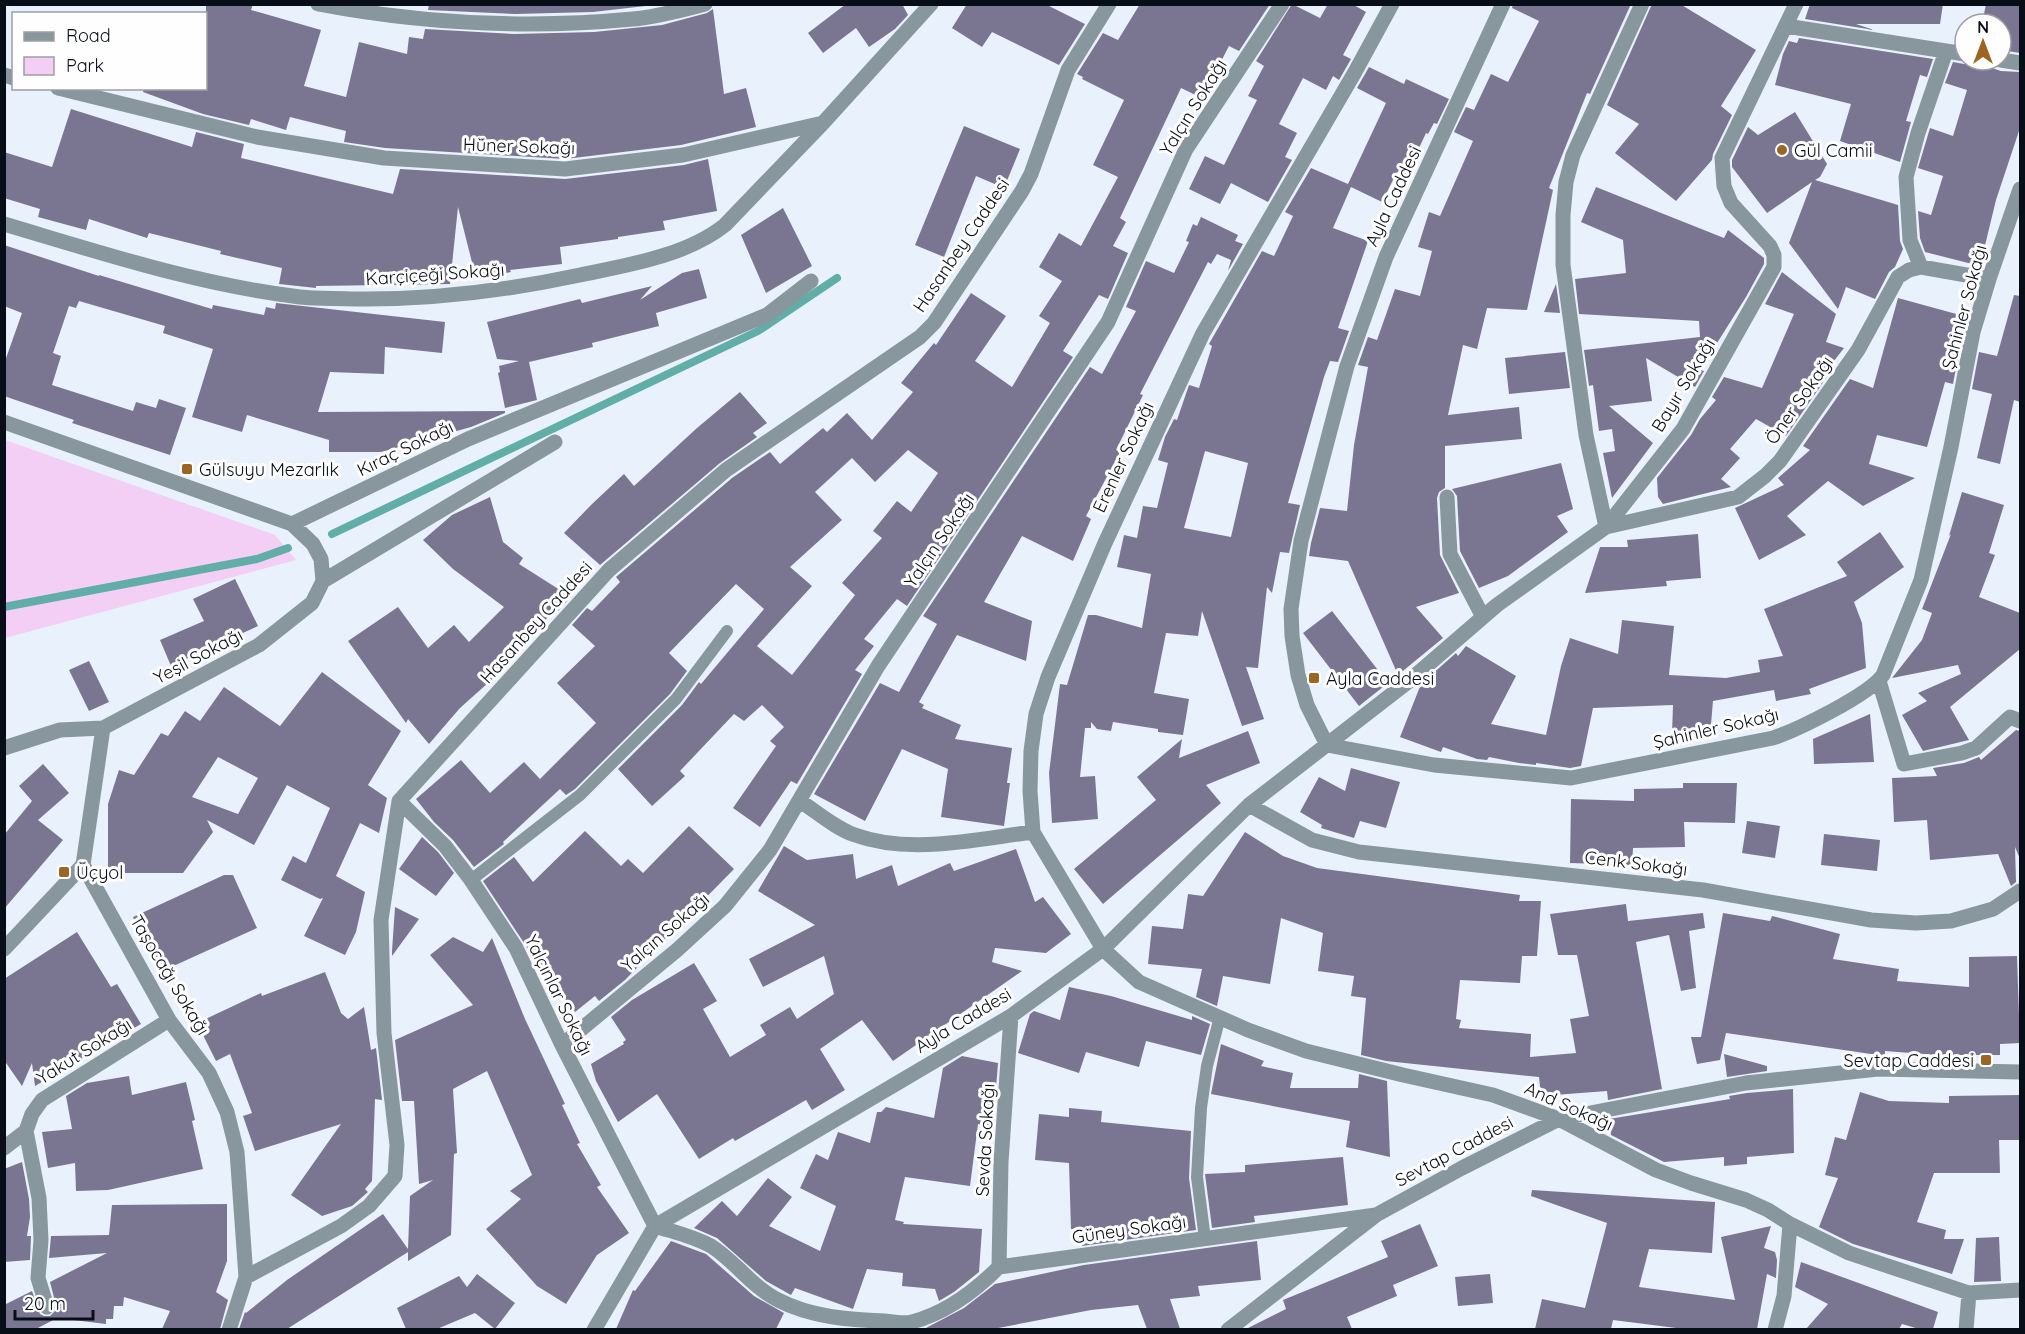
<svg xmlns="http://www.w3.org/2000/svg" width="2025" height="1334" viewBox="0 0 2025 1334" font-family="Quicksand,sans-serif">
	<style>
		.green { fill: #f3cef5 }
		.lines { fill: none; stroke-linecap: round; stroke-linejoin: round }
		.stream { stroke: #61ada7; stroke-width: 8 }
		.building { fill: #7a7692; fill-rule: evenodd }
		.lane { stroke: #87979d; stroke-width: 12 }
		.street { stroke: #87979d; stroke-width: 15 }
		.poi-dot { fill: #9d6522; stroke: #fefefe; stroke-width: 2 }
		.labels { text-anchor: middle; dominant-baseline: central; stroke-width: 6; stroke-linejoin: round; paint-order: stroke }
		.street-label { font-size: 18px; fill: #080e17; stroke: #fefefe }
		.poi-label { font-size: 18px; fill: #080e17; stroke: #fefefe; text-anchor: start }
	</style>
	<rect width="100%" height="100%" fill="#e9f1fc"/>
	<path class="green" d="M5 440 275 535 296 560 5 638Z"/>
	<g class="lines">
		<path class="stream" d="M332 534 758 331 837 278
			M4 607 257 559 288 548"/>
	</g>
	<path class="building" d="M206 4H253L251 10 321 30 304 86 346 97 359 42 407 54 409 37 423 39 425 29 514 34 594 32 662 25 707 13 713 9 724 94 746 88 756 127 681 145 565 159 385 148 344 142 346 131 290 117 286 130 251 119 249 125 203 114 143 92 144 88H206Z
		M429 4H663L593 12 515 14 428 10Z
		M846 4H902L908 15 895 29 869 47 856 28 823 53 808 33Z
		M967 4H1045L1085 24 1059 65 992 32 982 47 952 28Z
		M1140 4H1270L1239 51 1229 46 1202 98 1181 88 1120 218 1126 222 1113 246 1128 253 1108 299 1099 295 1063 351 1073 357 907 606 897 599 864 639 874 646 855 670 862 674 797 784 791 781 760 827 733 808 776 746 770 741 784 727 762 705 744 721 734 714 680 771 685 776 652 806 618 769 682 705 699 682 701 684 764 609 736 584 669 653 687 671 670 694 575 789 566 795 560 789 503 842 504 844 474 867 453 840 434 822 416 799 461 760 490 793 524 762 540 779 596 723 557 683 595 646 572 625 587 608 592 611 620 582 616 577 732 478 770 452 780 464 823 428 827 432 847 413 872 440 913 392 901 383 934 343 936 345 971 293 1006 316 975 361 1012 387 1050 323 1039 316 1062 281 1039 267 1059 233 1081 246 1118 177 1093 165 1124 100 1082 79 1083 77 1077 74 1103 33 1118 40ZM908 450 938 473 911 512 897 501 873 531 882 538 842 583 855 595 792 675 757 646 812 586 790 567 842 520 815 492 852 458 875 482Z
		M1292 4 1320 18 1328 4H1352L1366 12 1343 55 1351 59 1339 80 1333 76 1326 90 1303 78 1279 124 1297 133 1285 157 1292 160 1268 202 1231 183 1220 204 1189 189 1205 156 1224 165 1257 100 1248 96 1264 66 1256 61Z
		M1513 4H1631L1590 94 1587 93 1549 188 1553 190 1527 310 1487 308 1477 349 1463 345 1448 415 1519 407 1522 439 1445 446V488L1439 492 1437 498 1440 555 1459 593 1416 607 1443 638 1398 675 1348 561 1309 556 1311 543 1320 508 1347 511 1354 445 1368 367 1358 365 1368 337 1377 340 1395 289 1420 296 1432 251 1418 247 1429 212 1440 216 1473 141 1454 132 1466 107 1474 110 1491 74 1508 82 1539 21 1512 8Z
		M1652 4H1680L1756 50 1721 106 1732 115 1713 154 1712 160 1676 201 1615 153 1639 124 1607 105Z
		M1810 4H1943L1940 24H1856L1874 30 1805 19Z
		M1986 4H2020V53L2001 50V24H1982Z
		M1799 38 1933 59 1927 77 1920 75 1906 121 1911 122 1900 162 1840 141 1851 104 1775 85 1783 54 1789 41 1797 43Z
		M1971 61 2001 71 2020 72V128L1996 200 1980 266 1925 252 1920 238 1918 211 1931 215 1943 176 1918 168 1930 128 1953 136 1967 90 1945 83 1953 62 1964 64Z
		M1369 67 1404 84 1406 79 1449 99 1437 124 1434 123 1428 134 1426 133 1406 176 1397 172 1382 202 1351 187 1333 228 1368 241 1338 328 1349 331 1338 362 1330 361 1324 377 1288 503 1300 505 1289 553 1280 552 1272 593 1267 587 1258 668 1246 667 1264 719 1242 726 1202 611 1198 636 1166 633 1154 693 1189 699 1183 735 1158 732V729L1113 722 1111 731 1097 729 1091 722V728H1085L1080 777 1095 776 1098 819 1052 823 1049 773 1060 684 1067 685 1088 615H1096L1142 628 1151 574 1117 567 1124 535 1137 538 1143 506 1157 508 1168 463 1158 460 1165 437 1174 419 1177 420 1189 385 1199 388 1212 346 1209 344 1262 251 1274 256 1293 216 1285 212 1311 168 1348 184 1386 103 1357 88ZM1205 451 1248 463 1231 537 1184 528Z
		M71 109 192 147 196 132 244 144 241 158 393 194 400 169 565 179 684 165 708 159 717 211 663 221 665 230 618 237V239L560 247 562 264 510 270 511 272 476 278 458 207 450 284 316 286V288L279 284 282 268 220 254 221 251 149 233 147 238 89 219 86 230 38 217 40 209 4 198V152L52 167Z
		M1795 112 1827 164 1820 177 1815 180 1898 205 1900 241 1903 249 1895 267 1889 272 1875 299 1846 287 1838 309 1789 243 1812 182 1767 213 1732 167V160L1748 127 1758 135Z
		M964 126 1020 149 1004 188 976 176 944 257 915 245Z
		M1596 187 1724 238 1728 230 1764 258V264L1746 297 1700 370 1704 371 1695 387 1646 358 1652 401 1609 406 1653 443 1612 498 1603 453 1615 451 1612 429 1599 431 1593 385 1589 386 1584 350 1700 337 1699 321 1579 314 1575 279 1626 273 1623 240 1581 222Z
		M783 208 812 266 766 293 741 235Z
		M1201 217 1238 235 1235 241 1243 244 1228 271 1231 260 1217 254 1211 264 1208 262 1140 394 1143 395 1116 450 1120 452 1086 516 1091 519 1073 561 1022 536 984 602 1032 621 1026 661 957 635 919 702 924 705 922 708 961 725 955 739 1012 748 1007 783H1010L1004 826 941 817 948 769 902 749 865 821 814 794 880 683 899 692 937 624 923 616 1090 367 1102 374 1136 311 1126 307 1146 261 1174 273 1189 242 1186 241 1193 224 1197 226Z
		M4 245 99 276V275L212 309 213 305 264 315 266 307 275 309 276 303 445 322 442 353 385 347 384 374 330 372 318 412 505 411V413L471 427 381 452H329V440L247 415 242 432 192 417 213 349 163 333 165 326 79 301 76 308 69 306 53 353 61 356 52 385 133 411 136 402 156 408 159 399 186 408 170 455 72 423 74 420 4 396V364L22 313 4 306Z
		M699 269 707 298 656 313 659 326 592 343 593 347 529 362 537 400 505 408 498 373 500 372 499 366 519 361 497 359 487 322 580 299 582 303 652 286 640 300 682 273Z
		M1782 272 1836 314 1826 342 1844 348 1827 370 1831 371 1786 436 1756 419 1730 449 1740 458 1721 479 1731 487 1663 504 1658 497 1657 478 1691 435 1700 419 1716 400 1712 397 1724 377 1762 388 1794 314 1765 304Z
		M1556 284 1560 313 1544 312Z
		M2014 295 2020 296V402L2014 400 2000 464 1977 458 1992 394 1972 389 1979 352 1997 356Z
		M1898 298 1960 315 1951 344 1960 347 1953 384 1945 382 1927 447 1877 435 1869 464 1915 478 1863 506 1828 481 1787 516 1806 535 1759 560 1735 508 1784 485 1778 478 1810 450 1803 446 1850 379 1873 388Z
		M1565 352 1570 388 1509 394 1505 358Z
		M740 392 767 423 753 433 757 437 720 463 600 565 564 533 591 505 624 474 634 486 697 428Z
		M1561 463 1573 509 1557 516 1568 532 1508 576 1479 588 1460 551 1457 496 1452 489Z
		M1962 492 2004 505 1989 553 1995 555 1979 597 2020 613V649L1950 707 1969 740 1923 751 1902 715 1927 701 1918 693 1961 674 1958 665 1892 678 1922 640 1932 613 1922 609 1951 534 1949 536Z
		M490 497 503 542 523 558 519 564 571 597 558 611 556 609 495 671 498 674 460 708 429 744 408 719 406 723 348 641 398 607 428 648 454 625 469 642 504 607 453 569 423 540 452 515Z
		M1880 532 1904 567 1854 602 1862 623 1866 668 1809 689 1811 694 1776 701 1774 690 1713 701 1710 736 1672 733 1673 705 1593 708 1581 766 1570 768 1536 763V765L1519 763 1489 757 1487 760 1477 759 1443 747 1441 752 1400 737 1421 684 1456 653 1458 656 1466 646 1516 676 1491 724 1546 735 1561 666 1570 638 1618 654 1622 620 1674 626 1669 675 1726 678 1760 672 1758 660 1783 656 1764 609 1847 576 1837 562Z
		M1698 534 1701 578 1666 581 1667 586 1585 593 1600 547H1628L1627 540Z
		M235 579 258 626 171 666 160 640 204 621 193 599Z
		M1332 611 1388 683 1359 706 1303 633Z
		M89 661 109 702 89 711 69 670Z
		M322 672 401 731 368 785 387 798 379 833 360 823 336 876 365 892 356 932 345 955 304 936 323 898 320 899 281 880 293 856 306 863 330 808 287 785 254 845 207 820 213 832 183 873H108V804L119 770 134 775 161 733 168 736 185 711 200 721 224 687 280 726ZM218 757 258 778 238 814 192 797Z
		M1870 714 1874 762 1814 764 1813 739Z
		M2016 730 2020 731V859L2015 847 2016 882 2011 886 1998 854 1930 860 1927 820 1894 822 1892 778 1937 776 1933 768 1964 763 1979 757 1981 760Z
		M1248 731 1260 763 1206 785 1221 803 1103 904 1074 869 1156 800 1137 777 1182 739 1179 758Z
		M43 764 69 793 38 820 63 840 4 909V835L32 801 19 786Z
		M1351 768 1400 782 1386 828 1360 821 1354 838 1321 828 1322 825 1300 812 1319 777 1345 791Z
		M1683 783H1737L1735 823 1684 822 1685 847 1633 848 1632 865 1570 863 1571 799 1634 801V789L1683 788Z
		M1747 821 1780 826 1775 858 1742 853Z
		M689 826 734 869 625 980 599 1001 595 996 575 1012 526 946 483 881 514 857 533 882 585 831 621 866 628 859 643 873Z
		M1245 832 1283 856 1317 868 1520 895 1519 901H1541L1537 956H1522L1520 983 1460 980 1456 1019 1461 1020 1459 1028 1531 1034 1530 1057 1576 1053 1570 1019 1589 1016 1577 955H1558L1550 914 1626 904 1628 921 1703 913 1705 928 1689 931 1696 988 1681 991 1669 935 1636 942 1662 1089 1608 1100 1607 1091 1541 1096 1539 1077 1386 1061 1361 1055 1366 998 1351 996 1354 976 1318 971 1323 933 1281 918 1270 984 1223 976 1217 1006 1196 997 1202 969 1148 964 1152 926 1183 929 1188 894 1203 896Z
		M1824 834 1880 840 1877 871 1821 865Z
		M422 837 438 852 454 873 436 896 399 869Z
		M784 846 807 860 853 854 856 879 892 865 898 886 950 863 954 871 1016 849 1035 902 1043 897 1071 934 1046 953 995 948 992 962 1022 971 893 1061 862 1020 820 1049 845 1090 812 1110 806 1100 735 1141 733 1138 699 1159 657 1094 618 1122 596 1081 591 1064 624 1044 623 1042 626 1040 611 1017 632 1000 694 963 717 1001 703 1009 730 1057 766 1035 760 1025 790 1007 797 1019 834 994 824 956 763 987 749 959 815 925 758 891Z
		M224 875H233L257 928 158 973 133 917Z
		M395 907 419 919 392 956V951Z
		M1723 913 1770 921 1772 916 1840 934 1833 959 1899 969 1897 981 1969 987V957L2017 956 2020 1043 2000 1044V1055H1937L1885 1051V1056L1726 1033 1720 1060 1697 1064 1691 1037H1701Z
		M77 932 111 987 117 984 141 1024 35 1086 32 1063 22 1086 4 1060V979Z
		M453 937 483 952 492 938 525 1019 565 1104 562 1105 580 1143 577 1144 601 1185 597 1187 629 1233 597 1255 566 1304 537 1286 486 1229 521 1199 510 1191 532 1175 487 1071 453 1089 457 1153 454 1154 451 1235 408 1261V1252L287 1329H239L245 1312 246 1313 287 1280 383 1214 408 1249 410 1196 433 1180 419 1184 414 1101H402L395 1040 473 1005 430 955Z
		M325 972 341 1013 348 1019 364 1007 371 1050 376 1048 382 1100 375 1099 372 1181 365 1189 368 1192 352 1206 322 1216 291 1195 341 1124 255 1151 243 1116 252 1113 230 1054 216 1061 197 1023 261 993 262 996Z
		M1069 987 1111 996 1192 1020V1016L1210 1024 1201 1055 1146 1041 1139 1067 1086 1052 1079 1073 1018 1053 1030 1014 1034 1011 1060 1020Z
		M1221 1044 1264 1061 1261 1066 1293 1073 1290 1088H1358L1359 1074 1387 1081 1390 1157 1346 1147 1350 1121 1211 1094Z
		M1724 1054 1767 1066V1071L1727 1077Z
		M962 1056 998 1063 996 1088 989 1126 978 1124 970 1186 905 1177 895 1220 904 1222 903 1224 982 1229 979 1272 954 1292 939 1301 935 1289 902 1286 903 1273 867 1269 853 1309 795 1288 791 1295 766 1281 717 1238 694 1228 722 1201 737 1216 768 1178 792 1197 769 1226 820 1251 836 1206 800 1188 816 1154 828 1160 838 1132 870 1143 877 1112H881L886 1107 934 1118 943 1068Z
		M129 1076 132 1095 186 1082 195 1120 192 1121 203 1169 108 1190 76 1191 75 1163 48 1168 42 1132 72 1129 66 1096 87 1083Z
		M1793 1089 1794 1153 1747 1157V1164L1724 1166V1157L1664 1162 1611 1135 1609 1119 1730 1099 1729 1096 1747 1093Z
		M1860 1092 1889 1101 1949 1103V1096L2020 1095V1140H1999L2000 1173H1934L1917 1222 1946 1230 1944 1239H1964L1952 1274 1853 1244 1819 1227 1838 1178 1825 1175 1835 1137 1846 1140Z
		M1069 1108 1102 1111 1101 1122 1191 1131 1189 1178 1196 1230 1082 1246 1080 1229H1071L1069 1163 1035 1160 1039 1114 1069 1117Z
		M1343 1157 1348 1205 1254 1216 1255 1222 1212 1228 1205 1174 1245 1172V1165Z
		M22 1162 29 1199 30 1217 27 1236H31L30 1260 4 1262V1169Z
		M1532 1190 1715 1202 1712 1253 1649 1249 1639 1287 1735 1300 1721 1237 1771 1226 1764 1248 1775 1252 1777 1260 1776 1278 1767 1274 1757 1329H1684L1613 1320 1611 1329H1535L1542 1299 1585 1308 1607 1223 1531 1196Z
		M227 1204V1261L216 1292 228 1300 220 1329H162L170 1311 124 1297 123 1306H114L113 1319H106V1324L57 1318 36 1329H4V1305L32 1291 40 1314 44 1316H50L57 1309 50 1282 107 1253 49 1258 51 1236 109 1235 112 1205Z
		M1420 1224 1438 1266 1393 1285 1397 1296 1347 1317 1352 1329H1246L1286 1309 1283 1300 1388 1257 1381 1241Z
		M1999 1237 2001 1281 1974 1282 1976 1238Z
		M671 1241 706 1254 754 1296 784 1313 776 1329H616L633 1290 635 1291Z
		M1257 1241 1261 1280 1198 1286 1200 1296 1170 1299 1180 1329H1147L1138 1305 1091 1310 993 1329H924L964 1308 995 1284 1084 1265Z
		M1801 1262 1938 1312 1933 1329H1919L1902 1324 1899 1329H1806L1828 1304 1795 1287Z
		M477 1274 515 1303 495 1329 475 1313 437 1329H406L397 1308 459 1276 467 1287Z
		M1490 1274 1493 1303 1458 1306 1455 1277Z"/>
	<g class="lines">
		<path class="lane" d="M471 880 580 795 676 699 727 631
			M1205 1239 1197 1177 1201 1108 1207 1066 1220 1017"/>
		<path class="street" d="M318 4C423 24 527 29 633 19 657 17 682 10 705 4
			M1392 4 1355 72 1203 333 1105 543 1048 677 1036 714 1031 751 1030 791 1033 832 1103 949 1139 982 1248 1030 1306 1051 1403 1075 1493 1095 1559 1119 1656 1170 1691 1183 1746 1200 1768 1210 1790 1224 1849 1253 1969 1293 2020 1290
			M1786 26 1965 54
			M2001 60 2020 63
			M4 75 14 78
			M58 88 257 137 384 158 565 169 683 155 823 123 931 4
			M4 224C102 253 199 285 300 297 318 299 337 298 355 299 432 300 505 291 580 275 628 265 686 256 725 225L822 124
			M1921 267 1910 240 1906 177 1918 133 1946 51
			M4 422 292 524 468 439 767 315 811 281
			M1447 497 1450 554 1483 617
			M1606 527 1586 435 1563 265V215L1566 182 1573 155 1642 4
			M1606 527 1738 497 1765 476 1780 461 1858 350 1898 277 1909 270 1921 267 1989 279
			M323 581 555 442
			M1879 681 1904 764 1962 753 1976 748 2010 717 2020 721
			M103 728 83 865 169 1020 209 1073 227 1112 237 1152 246 1277 229 1330
			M1327 745 1434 765 1571 778 1773 738C1797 730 1869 695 1883 675L1921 580 1951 447 1973 332 1989 279 2020 189
			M1327 745 1307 705 1298 675 1292 636 1291 609 1301 541 1347 366 1386 257 1503 4
			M4 748 60 730 103 728 259 645 312 603 323 581 321 559 313 544 292 524
			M399 801 445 846 471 880 516 948 562 1045 655 1226C674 1232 693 1236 711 1246 735 1261 752 1287 778 1300 811 1317 849 1320 885 1321 893 1322 904 1324 912 1322 946 1313 975 1291 999 1267L1376 1215
			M800 801C817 812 835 828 855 835 910 855 977 839 1033 832
			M1249 805 1312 840 1359 852 1703 890 1871 920 1916 923 1951 921 1993 909 2020 891
			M4 949 83 865
			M562 1045 677 950 725 906 770 850 878 666 1108 322 1186 149 1282 4
			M26 1131 39 1198 41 1240 38 1278 47 1307
			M4 1148 26 1131 32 1114 42 1100 169 1020
			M999 1267 1001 1162 1011 1016
			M246 1277 341 1226 369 1206 395 1176 397 1145 384 1033 381 920 399 801 609 570 726 470 920 337 934 323 1022 191 1031 174 1068 70 1109 4
			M594 1330 655 1226 1011 1016 1103 949 1249 805 1409 681 1497 605 1606 527 1683 429 1774 267V255L1770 246 1731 203 1724 186 1722 158 1796 4
			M1228 1330 1376 1215 1462 1168 1559 1119 1746 1083 1878 1069 2020 1072
			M1775 1330 1784 1296 1790 1224
			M1966 1330 1969 1293"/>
	</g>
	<g class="poi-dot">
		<circle cx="1782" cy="150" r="6"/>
		<rect x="181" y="463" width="12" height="12" rx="3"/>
		<rect x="1308" y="672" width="12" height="12" rx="3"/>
		<rect x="58" y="866" width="12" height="12" rx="3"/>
		<rect x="1980" y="1054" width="12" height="12" rx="3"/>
	</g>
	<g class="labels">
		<g class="street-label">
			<text transform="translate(1193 107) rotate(-58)">Yalçın Sokağı</text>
			<text transform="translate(519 146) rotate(2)">Hüner Sokağı</text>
			<text transform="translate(1393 196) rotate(-65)">Ayla Caddesi</text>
			<text transform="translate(961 245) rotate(-56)">Hasanbey Caddesi</text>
			<text transform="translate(435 274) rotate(-4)">Karçiçeği Sokağı</text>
			<text transform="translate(1964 307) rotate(-75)">Şahinler Sokağı</text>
			<text transform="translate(1683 385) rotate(-59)">Bayır Sokağı</text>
			<text transform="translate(1799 400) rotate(-55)">Öner Sokağı</text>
			<text transform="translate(405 448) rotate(-26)">Kıraç Sokağı</text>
			<text transform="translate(1123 457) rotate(-65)">Erenler Sokağı</text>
			<text transform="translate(939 540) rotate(-56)">Yalçın Sokağı</text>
			<text transform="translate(536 622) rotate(-48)">Hasanbey Caddesi</text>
			<text transform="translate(198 656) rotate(-28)">Yeşil Sokağı</text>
			<text transform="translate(1716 728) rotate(-13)">Şahinler Sokağı</text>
			<text transform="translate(1636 863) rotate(7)">Cenk Sokağı</text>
			<text transform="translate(665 932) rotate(-41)">Yalçın Sokağı</text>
			<text transform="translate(170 975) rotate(59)">Taşocağı Sokağı</text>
			<text transform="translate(559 995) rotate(64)">Yalçınlar Sokağı</text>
			<text transform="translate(963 1020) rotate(-31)">Ayla Caddesi</text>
			<text transform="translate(84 1051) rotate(-32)">Yakut Sokağı</text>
			<text transform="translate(1569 1106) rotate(24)">And Sokağı</text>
			<text transform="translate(985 1140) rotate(-87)">Sevda Sokağı</text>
			<text transform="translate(1454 1151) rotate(-28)">Sevtap Caddesi</text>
			<text transform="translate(1129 1229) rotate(-8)">Güney Sokağı</text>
		</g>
		<g class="poi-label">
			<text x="1794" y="150">Gül Camii</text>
			<text x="199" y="469">Gülsuyu Mezarlık</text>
			<text x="1326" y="678">Ayla Caddesi</text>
			<text x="76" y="872">Üçyol</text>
			<text x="1974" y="1060" text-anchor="end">Sevtap Caddesi</text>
		</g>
	</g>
	<rect width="2025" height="1334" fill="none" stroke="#080e17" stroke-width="12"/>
	<rect x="12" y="12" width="195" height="78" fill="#fefefe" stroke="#9c9ea2" stroke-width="1.5"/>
	<rect x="24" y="32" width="30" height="9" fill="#87979d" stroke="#9c9ea2" stroke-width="1.5"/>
	<text x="66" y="42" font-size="18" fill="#080e17">Road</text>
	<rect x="24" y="57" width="30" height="18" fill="#f3cef5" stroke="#9c9ea2" stroke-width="1.5"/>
	<text x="66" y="72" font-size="18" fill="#080e17">Park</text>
	<g transform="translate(1983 42)"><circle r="28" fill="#fefefe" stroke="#9c9ea2" stroke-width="1.5"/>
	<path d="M0-4.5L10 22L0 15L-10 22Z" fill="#9d6522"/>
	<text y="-9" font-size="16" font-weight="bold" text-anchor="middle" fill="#080e17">N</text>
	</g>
	<path d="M15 1310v9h78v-9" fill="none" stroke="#080e17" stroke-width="3"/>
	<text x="24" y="1310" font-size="18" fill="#080e17" stroke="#fefefe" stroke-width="4.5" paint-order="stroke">20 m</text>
</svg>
